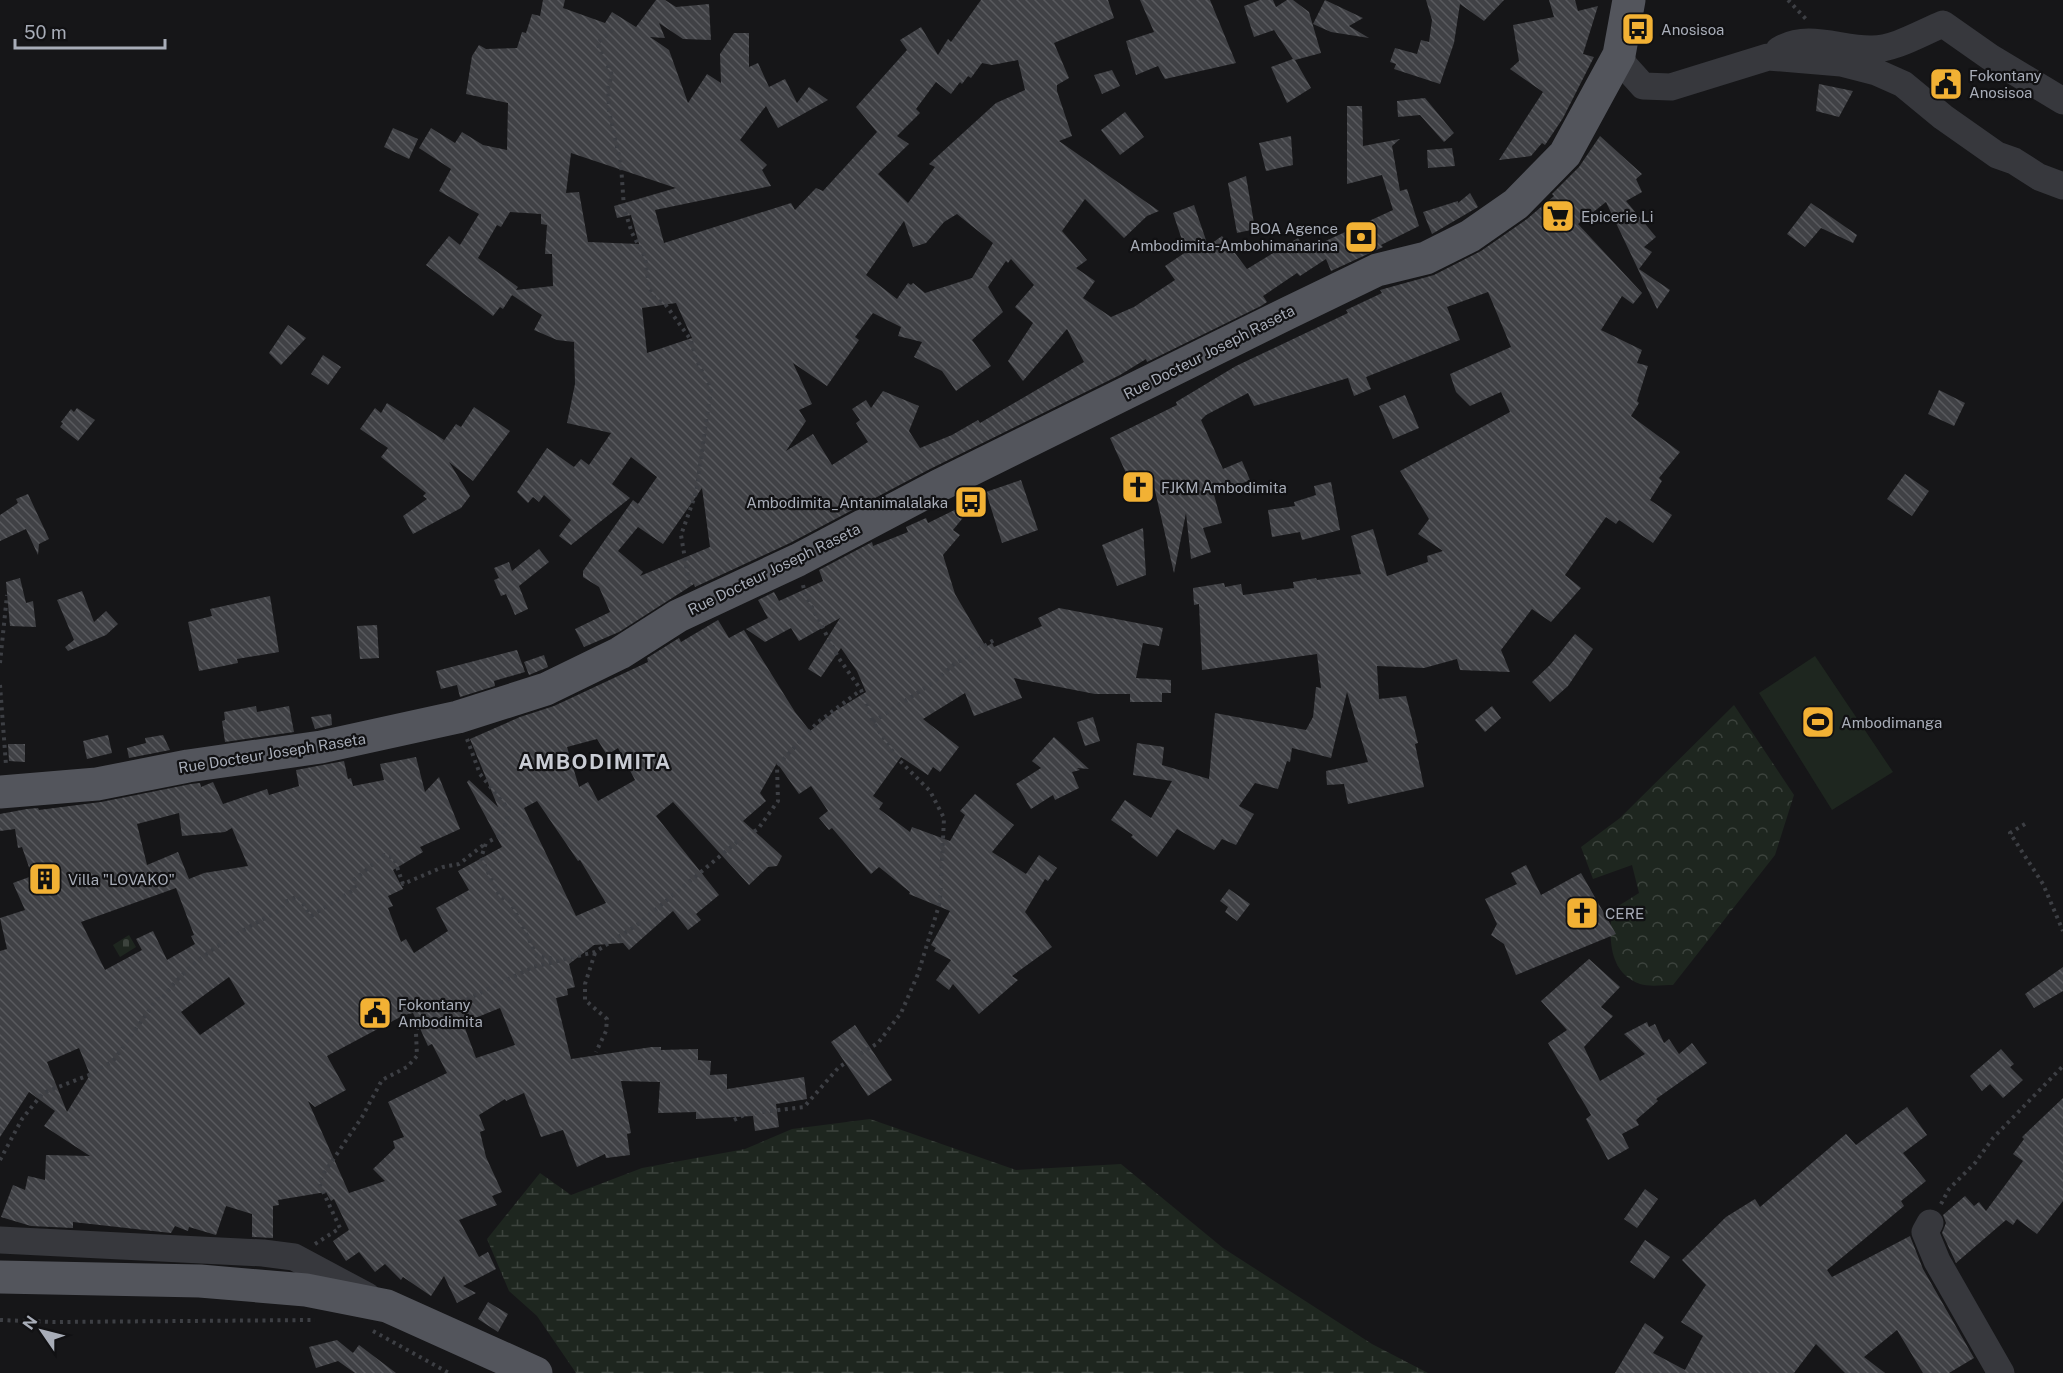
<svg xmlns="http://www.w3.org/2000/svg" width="2063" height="1373" viewBox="0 0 2063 1373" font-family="'Public Sans',sans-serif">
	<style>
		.grass { fill: #1e261f }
		.forest { fill: url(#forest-crowns) }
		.wetland { fill: url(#wetland-marsh) }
		.cemetery { fill: url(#cemetery-stones) }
		.building { fill: url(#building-back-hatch); fill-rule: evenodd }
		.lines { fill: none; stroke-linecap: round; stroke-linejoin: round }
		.path { stroke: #3d3f44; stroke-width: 4; stroke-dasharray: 3 4.5; stroke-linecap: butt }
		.minor { stroke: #37383d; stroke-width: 27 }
		.major { stroke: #53555c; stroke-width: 33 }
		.labels { text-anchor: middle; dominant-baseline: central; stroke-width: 4.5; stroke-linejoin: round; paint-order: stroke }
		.poi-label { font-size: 15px; fill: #a8adb8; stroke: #111113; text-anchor: start }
		.street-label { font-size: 15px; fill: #a8adb8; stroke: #111113 }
		.district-label { font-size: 21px; font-weight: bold; letter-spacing: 1.5px; fill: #c9ccd4; stroke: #111113 }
	</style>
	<defs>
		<pattern id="forest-crowns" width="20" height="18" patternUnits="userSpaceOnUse" patternTransform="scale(1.5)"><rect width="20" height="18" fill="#1e261f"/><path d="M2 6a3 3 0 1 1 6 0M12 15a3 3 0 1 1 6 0" fill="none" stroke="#3c433d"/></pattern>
		<pattern id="wetland-marsh" width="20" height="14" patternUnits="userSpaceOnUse" patternTransform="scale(1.5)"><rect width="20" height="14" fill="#1e261f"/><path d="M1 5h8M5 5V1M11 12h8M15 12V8" fill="none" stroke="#3c433d"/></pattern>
		<pattern id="cemetery-stones" width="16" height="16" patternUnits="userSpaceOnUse" patternTransform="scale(1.5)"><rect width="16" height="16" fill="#1e261f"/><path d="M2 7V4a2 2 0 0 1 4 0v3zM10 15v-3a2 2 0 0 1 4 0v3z" fill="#3c433d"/></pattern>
		<pattern id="building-back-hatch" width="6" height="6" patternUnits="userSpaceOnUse" patternTransform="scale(1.5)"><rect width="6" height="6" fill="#404145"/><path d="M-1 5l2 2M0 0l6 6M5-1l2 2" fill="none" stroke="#595a5e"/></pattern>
	</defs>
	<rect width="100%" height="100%" fill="#161618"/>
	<path class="grass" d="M1815 656 1893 772 1832 810 1759 693Z"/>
	<path class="forest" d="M1734 705 1794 795 1775 855 1673 985C1664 985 1649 987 1640 984 1608 972 1609 938 1612 910L1639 893 1632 865 1593 879 1581 847 1620 818Z"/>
	<path class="wetland" d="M870 1119 1016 1170 1121 1164 1223 1248 1372 1344 1428 1373H576L537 1316 509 1291 487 1239 540 1173 571 1195 642 1168 745 1149 792 1129Z"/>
	<path class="cemetery" d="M129 935 136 947 120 957 113 945Z"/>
	<path class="building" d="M543 0H565L563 8 605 23 612 12 636 27 656 0H665L676 7 709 4 711 40 683 39 659 23 665 38 650 37 669 50 688 103 707 74 721 83 720 54 734 33H749V67L758 63 769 87 785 79 797 103 809 87 828 100 778 128 766 106 740 140 767 165 762 170 771 186 655 210 664 243 791 203 795 210 816 188 823 191 877 132 856 107 907 50 900 40 921 27 938 55 948 39 951 42 981 0H1108L1114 18 1054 43 1069 78 1057 85V91L1072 136 1059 141 1159 211 1147 216 1124 238 1085 199 1062 231 1087 260 1076 268 1095 281 1083 298 1111 317 1134 307 1175 280 1165 266 1186 252 1173 213 1194 205 1208 246 1222 236 1247 269 1298 238 1306 250 1393 210 1382 175 1347 184V106H1362L1363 146 1400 139 1392 146 1400 191 1407 189 1419 226 1381 245 1383 247 1331 271 1326 259 1300 276 1297 273 1263 296 1267 302 1261 306 1147 362 1146 359 1120 375 930 469 790 543 695 587 694 584 619 632 584 647 575 629 610 612 599 587 583 577V571L633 500 638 504 657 477 631 457 612 484 630 498 571 545 559 536 571 520 544 495 539 502 533 497 528 503 517 492 547 448 574 467 581 459 589 465 611 433 567 423 575 384 574 342 557 340 534 330 542 315 512 295 503 309 500 307 493 316 426 265 449 236 460 245 479 214 439 191 451 169 419 148 431 128 455 143 462 132 483 145 507 150 508 103 466 94 472 56 479 45 486 49 517 48 522 32 526 33 532 14 540 16ZM1018 60 1025 90 996 103 929 164 935 167 908 203 878 174 909 144 897 136 920 113 916 109 936 82 951 94 960 82 962 84 968 76 971 78 982 63 992 65ZM571 153 676 188 614 206 617 218 631 215 639 244 588 242 579 192 566 193ZM510 212 541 214V224L547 225 545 254H552L553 286 516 290 518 287 478 258 497 225 501 227ZM957 214 993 243 972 278 925 293 913 283 911 285 908 283 897 299 866 275 904 221 913 247 926 243 944 222ZM1011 259 1034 285 1015 307 1033 323 1008 361 1023 381 1067 329 1084 362 980 423 978 420 952 435 920 448 909 431 919 406 883 391 871 408 866 400 852 409 860 420 856 423 868 442 832 465 813 434 786 451 806 421 799 410 812 404 793 363 827 386 859 340 855 337 873 313 901 327 898 336 922 342 914 357 942 371 956 391 991 366 972 340 1003 312 988 287 1006 261 1008 263ZM676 303 692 338 647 353 642 308ZM702 488 710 547 640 576 643 572 618 551 638 527 663 544Z
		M1140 0H1210L1236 63 1165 79 1158 66 1136 75 1126 41 1154 32Z
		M1260 0H1273L1276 7 1287 0H1293L1309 12 1321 53 1295 60 1311 88 1287 103 1271 67 1293 59 1274 30 1254 37 1244 6Z
		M1325 0 1363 18 1349 26 1369 38 1331 32 1313 24Z
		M1426 0H1504L1484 21 1460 4 1454 43 1440 84 1394 69 1396 64 1390 62 1395 48 1417 54 1421 40 1429 42 1432 20Z
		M1549 0H1575L1578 11 1598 6 1583 54 1594 57 1563 118 1545 145 1542 143 1531 156 1499 160 1543 92 1510 69 1519 61 1513 25 1554 17Z
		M1112 70 1120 86 1102 94 1094 75Z
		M1819 84 1853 91 1839 117 1816 111Z
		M1425 98 1454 133 1444 142 1420 115 1398 117 1397 101Z
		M1125 112 1144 137 1120 155 1101 130Z
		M393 128 418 139 409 159 384 147Z
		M1291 136 1293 165 1266 171 1259 143Z
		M1600 136 1642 174 1636 179 1642 192 1626 201 1656 237 1644 247 1652 252 1639 269 1670 290 1657 309 1606 202 1578 224 1642 293 1633 304 1622 296 1601 330 1642 350 1637 363 1648 366 1637 401 1639 403 1631 416 1680 452 1659 478 1662 481 1650 500 1672 515 1653 543 1619 520 1616 524 1606 517 1565 575 1581 588 1551 622 1532 609 1501 650 1510 672 1460 670 1457 659 1424 668 1377 666 1379 699 1406 696 1418 743 1415 744 1424 787 1348 804 1344 784 1327 785 1326 771 1368 762 1347 692 1331 758 1292 748 1290 762 1287 761 1278 789 1255 783 1239 806 1254 814 1236 845 1222 839 1214 850 1177 829 1157 857 1131 837 1133 835 1111 820 1125 800 1151 818 1172 781 1133 775 1137 743 1164 747 1162 765 1209 779 1215 713 1306 730 1313 717 1316 687 1321 688 1317 654 1202 670 1199 604 1194 605 1193 588 1224 583 1225 587 1241 584 1243 595 1294 588 1293 582 1316 578 1317 580 1361 574 1351 536 1373 529 1387 576 1428 562 1427 556 1443 551 1418 534 1429 519 1400 471 1510 412 1501 392 1470 406 1456 392 1450 374 1511 347 1488 292 1447 307 1460 340 1366 377 1371 389 1354 396 1348 378 1254 406 1248 393 1206 415 1201 420 1223 469 1242 461 1250 480 1214 495 1222 523 1203 528 1211 552 1191 559 1186 513 1174 573 1153 482 1132 486 1110 438 1177 405 1176 402 1236 366 1348 313 1346 310 1382 293 1380 290 1434 275 1481 251 1527 219 1554 196 1552 194 1579 167Z
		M1452 148 1455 166 1428 168 1427 150Z
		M1246 176 1255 229 1237 233 1228 183Z
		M1470 193 1478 207 1432 234 1423 212 1458 201V203Z
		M1811 203 1857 235 1853 243 1821 228 1805 247 1787 234Z
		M288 325 306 338 281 365 269 353Z
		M323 355 341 367 328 385 311 374Z
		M1939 390 1965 403 1954 426 1928 414Z
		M1405 395 1419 428 1393 439 1379 406Z
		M387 403 444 440 440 446 456 424 461 427 474 407 510 431 473 481 449 462 470 496 461 508 413 534 403 516 427 499 423 496 426 493 381 457 388 448 360 429 375 408 381 413Z
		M77 408 95 420 78 441 60 427 63 423 61 422 71 409 74 412Z
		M1905 474 1929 491 1912 516 1887 499Z
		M1021 480 1038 530 1002 543 986 492Z
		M1331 482 1340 530 1302 540 1300 532 1272 537 1268 510 1295 506 1294 502 1316 495 1314 486Z
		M28 494 49 539 39 544 38 555 26 529 0 541V515L18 503 16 499Z
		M979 498 953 530 960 535 943 555 955 594 986 647 992 643 994 647 1042 626 1038 618 1059 608 1163 628 1159 646 1143 643 1136 678 1171 680V693H1162V702H1130V694H1095L1014 678 1022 698 974 716 965 693 923 719 959 747 940 772 933 767 928 775 901 757 873 796 883 803 879 809 910 832 912 827 950 841 965 815 960 811 975 794 1014 825 992 852 1026 874 1039 855 1057 868 1048 881 1045 879 1025 912 1052 947 1012 976 1018 980 979 1014 953 984 949 990 936 980 951 960 934 951 936 948 931 945 950 911 909 894 910 892 879 867 871 874 832 828 829 830 819 818 828 811 811 786 799 794 777 763 760 793 766 801 743 821 782 856 777 866 768 867 749 885 673 802 656 816 719 895 696 914 701 920 688 930 673 911 629 950 623 943 594 945 569 964 575 987 567 989 568 995 556 998 571 1059 652 1047H661V1050L698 1049V1060L711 1061 710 1075 727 1074V1089L804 1077 807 1099 776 1104 779 1127 755 1131 753 1116 696 1119V1112L658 1113 660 1082 621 1081 631 1133 627 1134 630 1155 606 1158 605 1154 577 1167 563 1130 541 1137 524 1093 506 1101 505 1099 479 1115 485 1130 480 1132 486 1157 502 1192 492 1196 497 1205 459 1220 479 1257 488 1252 496 1269 463 1286 476 1293 457 1303 444 1276 431 1296 403 1277 401 1280 385 1264 375 1272 359 1252 346 1261 333 1241 349 1230 334 1199 331 1201 326 1192 278 1200 279 1205 273 1206V1238L252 1237V1214L226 1206 216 1235 189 1227 188 1231 175 1226 171 1233 73 1222V1228L31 1226 1 1217 13 1185 25 1190 28 1176 45 1180 46 1155 90 1156 44 1126 55 1111 29 1092 0 1137V951L7 949 0 918 25 910 13 883 32 876 22 847 18 848 15 829 0 831V814L27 809 38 808 39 810 101 802 191 784 200 783 201 787 213 782 223 804 267 789 269 795 299 786 296 770 344 761 348 779 351 778 353 786 384 780 380 764 416 757 425 792 439 777 460 829 420 847 423 852 393 870 403 889 388 896 393 906 388 908 401 942 406 939 414 953 448 931 436 908 469 890 458 871 502 847 467 782 469 780 498 807 470 739 520 717 554 706 648 662 647 658 679 638 681 642 718 620 729 638 744 630 795 712 810 731 835 711 866 692 857 671 841 648 821 677 808 669 840 618 799 641 791 628 765 642 746 629 768 618 758 600 774 592 779 601 823 581 819 570 872 542 873 546 908 532 906 527 926 518 928 523ZM597 739 607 755 618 748 635 780 598 801 588 782 579 787 567 747ZM537 801 578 861 580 860 606 903 576 916 524 808ZM179 813 182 836 225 832 232 828 248 866 204 873 189 879 178 852 147 865 137 824ZM176 888 194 935 191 936 195 944 167 960 153 931 136 939 142 950 105 970 81 922ZM229 977 245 1004 200 1035 181 1012ZM500 1008 515 1045 476 1058 463 1023ZM413 1013 428 1046 432 1044 447 1073 388 1102 404 1137 393 1141 395 1148 373 1169 385 1181 349 1193 308 1101 315 1107 346 1090 327 1056 404 1015ZM79 1048 90 1075 67 1112 47 1062Z
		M1143 528 1146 575 1117 586 1102 545Z
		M539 549 549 562 519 586 528 609 515 615 506 594 501 596 494 580 499 578 494 568 509 562 512 571Z
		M20 578 26 603 33 601 36 627 10 626 6 582Z
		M82 591 94 622 106 611 118 624 106 635 68 651 65 647 74 640 57 600Z
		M270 596 279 652 237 659 238 663 199 671 188 622 212 616 210 609Z
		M377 625 379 658 360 659 357 626Z
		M1575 634 1593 649 1568 686 1550 702 1532 682 1550 665Z
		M517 650 525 672 494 681 495 686 460 697 457 685 441 689 436 671Z
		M544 655 548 667 529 675 524 662Z
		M256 706 257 712 289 706 294 732 225 742 222 721 225 720 224 712Z
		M1492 706 1501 718 1485 732 1475 720Z
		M331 714 332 725 315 729 311 717Z
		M1093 717 1100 741 1085 746 1077 722Z
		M108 735 112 753 87 759 83 741Z
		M163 735 170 750 129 758 127 748 146 743 145 738Z
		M1054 737 1089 769 1077 768 1080 770 1072 772 1079 788 1055 800 1053 795 1031 809 1016 784 1041 768 1032 761Z
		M8 744H25V762L9 761Z
		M1526 865 1541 895 1581 873 1616 934 1516 975 1504 944 1491 935 1497 924 1485 899 1517 884 1511 873Z
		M1229 889 1250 904 1237 921 1225 912 1228 907 1220 901Z
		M1589 959 1620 987 1601 1007 1613 1016 1584 1047 1600 1081 1645 1054 1624 1034 1647 1022 1649 1027 1655 1024 1664 1043 1669 1039 1679 1054 1692 1043 1707 1063 1656 1099 1658 1101 1636 1120 1639 1125 1622 1134 1629 1148 1608 1160 1586 1119 1591 1115 1548 1043 1567 1030 1541 1001Z
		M2063 967V991L2034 1008 2025 994Z
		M855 1025 892 1080 868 1096 831 1042Z
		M2001 1049 2014 1064 2010 1067 2023 1080 2003 1098 1990 1084 1982 1091 1970 1076Z
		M2063 1098V1201L2037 1234 2017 1219 2013 1225 2006 1220 1956 1263 1942 1233 1946 1223 1943 1215 1965 1196 1974 1206 1979 1202 1986 1211 2023 1161 2013 1154 2024 1139 2022 1137Z
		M1907 1107 1927 1135 1903 1153 1926 1181 1901 1201 1904 1206 1827 1270 1832 1277 1910 1236 1923 1269 1974 1358 1949 1373H1923L1897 1330 1864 1357 1885 1373H1845L1816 1344 1794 1373H1615L1645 1323 1664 1337 1653 1353 1685 1370 1703 1336 1681 1322 1706 1285 1682 1260 1726 1217 1755 1199 1760 1207 1846 1134 1856 1145Z
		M1645 1189 1658 1199 1637 1228 1624 1219Z
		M1645 1240 1670 1257 1654 1279 1630 1262Z
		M488 1302 508 1314 498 1332 478 1319Z
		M337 1340 353 1353 359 1345 396 1373H355L338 1361 316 1368 309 1347Z"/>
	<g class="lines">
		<path class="path" d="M1788 0 1806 19
			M613 30 597 43 612 75 608 89 609 111 621 165 624 208 632 233 645 257 649 288 655 299 665 304 691 340 695 357 711 389 696 493 681 535 689 583
			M0 663 7 595
			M0 685 6 765
			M873 722 934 682 953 665 994 640
			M467 739 480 774 509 810 503 834 486 843
			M2025 824 2010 833 2043 884 2063 931
			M595 953 585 984V1000L607 1019 606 1031 596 1052
			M734 1120 746 1114 804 1107 839 1067 878 1043 901 1013 918 974 940 902 944 818 930 791 897 758 873 722 861 690 838 657 805 594 803 585
			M0 1160 22 1119 43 1093 89 1075 113 1061 157 999H162C191 957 236 934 280 910L285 902 298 896 311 916 355 889 354 880 384 855 394 858 403 884 443 867 459 864 486 843 481 858 500 897 510 901 537 956 550 958 553 963
			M1941 1204 1949 1189 1975 1163 1993 1138 2063 1066
			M315 1244 340 1228 319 1183 324 1173 362 1117 382 1080 407 1067 417 1056 416 1033 419 1023 533 967 595 952 637 925 737 842 758 829 778 801 777 766 818 722 861 690
			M0 1320 55 1322 315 1320
			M373 1331 449 1373"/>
		<path class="minor" d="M1779 50C1808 32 1841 50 1872 49 1895 49 1921 33 1943 24L1990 57 2063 101
			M1619 55 1625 66 1643 86 1671 87 1768 57 1841 63 1876 72 1903 84 1943 117 1997 155 2014 161 2039 177 2063 186
			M1930 1223 1925 1232 1937 1261 2001 1373
			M0 1240 263 1253 294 1257 367 1296"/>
		<path class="major" d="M0 792 97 784 188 766 321 747 458 717 546 689 620 653 678 616 798 560 938 486 1288 313 1377 270 1426 258 1470 236 1516 204 1565 154 1619 55 1629 0
			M0 1277 200 1281 306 1290 387 1306 536 1373"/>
	</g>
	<defs>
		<symbol id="bus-square" viewBox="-11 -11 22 22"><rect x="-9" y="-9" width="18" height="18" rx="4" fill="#f2b134" stroke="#111113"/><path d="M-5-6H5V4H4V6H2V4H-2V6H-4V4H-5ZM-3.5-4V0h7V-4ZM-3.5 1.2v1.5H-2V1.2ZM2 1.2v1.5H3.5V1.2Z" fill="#111"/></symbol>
		<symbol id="civic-square" viewBox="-11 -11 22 22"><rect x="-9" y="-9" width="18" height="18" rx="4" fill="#f2b134" stroke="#111113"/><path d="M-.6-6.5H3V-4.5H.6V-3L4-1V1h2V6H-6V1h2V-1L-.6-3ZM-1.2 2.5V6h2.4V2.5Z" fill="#111"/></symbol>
		<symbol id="supermarket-square" viewBox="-11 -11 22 22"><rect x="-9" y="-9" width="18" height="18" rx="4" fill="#f2b134" stroke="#111113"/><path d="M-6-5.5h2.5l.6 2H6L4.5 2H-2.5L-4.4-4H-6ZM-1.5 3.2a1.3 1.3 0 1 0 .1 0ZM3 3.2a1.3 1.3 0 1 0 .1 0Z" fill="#111"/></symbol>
		<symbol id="bank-square" viewBox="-11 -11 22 22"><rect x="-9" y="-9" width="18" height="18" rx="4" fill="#f2b134" stroke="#111113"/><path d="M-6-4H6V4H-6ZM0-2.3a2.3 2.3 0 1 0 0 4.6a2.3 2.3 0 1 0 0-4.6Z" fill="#111"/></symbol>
		<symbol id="church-square" viewBox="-11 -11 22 22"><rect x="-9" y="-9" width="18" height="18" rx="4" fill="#f2b134" stroke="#111113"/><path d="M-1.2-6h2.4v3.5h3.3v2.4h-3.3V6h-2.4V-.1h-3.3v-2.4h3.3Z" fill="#111"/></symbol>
		<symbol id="stadium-square" viewBox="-11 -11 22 22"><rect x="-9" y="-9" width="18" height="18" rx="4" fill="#f2b134" stroke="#111113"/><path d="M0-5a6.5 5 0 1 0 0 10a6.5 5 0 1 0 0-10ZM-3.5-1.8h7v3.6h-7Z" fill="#111"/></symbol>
		<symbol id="building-square" viewBox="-11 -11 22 22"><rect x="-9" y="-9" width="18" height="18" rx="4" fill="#f2b134" stroke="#111113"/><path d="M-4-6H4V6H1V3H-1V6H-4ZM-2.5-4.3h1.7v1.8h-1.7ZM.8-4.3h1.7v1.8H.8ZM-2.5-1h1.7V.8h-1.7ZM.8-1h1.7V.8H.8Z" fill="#111"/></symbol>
	</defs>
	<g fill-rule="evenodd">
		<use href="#bus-square" x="1619" y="10" width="38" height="38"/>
		<use href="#civic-square" x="1927" y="65" width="38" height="38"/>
		<use href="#supermarket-square" x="1539" y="197" width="38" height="38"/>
		<use href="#bank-square" x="1342" y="218" width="38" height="38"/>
		<use href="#church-square" x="1119" y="468" width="38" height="38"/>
		<use href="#bus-square" x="952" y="483" width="38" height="38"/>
		<use href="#stadium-square" x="1799" y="703" width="38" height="38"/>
		<use href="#building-square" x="26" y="860" width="38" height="38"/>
		<use href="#church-square" x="1563" y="894" width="38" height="38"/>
		<use href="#civic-square" x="356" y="994" width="38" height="38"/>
	</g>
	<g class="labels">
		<g class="poi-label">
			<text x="1661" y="29">Anosisoa</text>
			<text x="1969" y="75">Fokontany<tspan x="1969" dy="17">Anosisoa</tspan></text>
			<text x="1581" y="216">Epicerie Li</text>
			<text x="1338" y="228" text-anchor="end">BOA Agence<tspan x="1338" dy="17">Ambodimita-Ambohimanarina</tspan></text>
			<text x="1161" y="487">FJKM Ambodimita</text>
			<text x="948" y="502" text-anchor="end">Ambodimita_Antanimalalaka</text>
			<text x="1841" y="722">Ambodimanga</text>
			<text x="68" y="879">Villa "LOVAKO"</text>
			<text x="1605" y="913">CERE</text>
			<text x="398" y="1004">Fokontany<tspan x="398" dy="17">Ambodimita</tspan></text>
		</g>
		<g class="street-label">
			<text transform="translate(1209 352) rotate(-27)">Rue Docteur Joseph Raseta</text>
			<text transform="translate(774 569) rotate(-26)">Rue Docteur Joseph Raseta</text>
			<text transform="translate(272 753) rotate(-9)">Rue Docteur Joseph Raseta</text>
		</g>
		<g class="district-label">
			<text x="595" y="761">AMBODIMITA</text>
		</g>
	</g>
	<g transform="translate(42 1331) rotate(305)" stroke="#111113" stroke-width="4.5" paint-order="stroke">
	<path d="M0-4.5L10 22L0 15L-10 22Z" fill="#a8adb8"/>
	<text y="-9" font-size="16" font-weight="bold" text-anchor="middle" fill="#a8adb8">N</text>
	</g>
	<path d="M15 39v9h150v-9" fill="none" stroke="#a8adb8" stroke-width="3"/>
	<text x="24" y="39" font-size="18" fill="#a8adb8" stroke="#111113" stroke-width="4.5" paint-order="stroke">50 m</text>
</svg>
